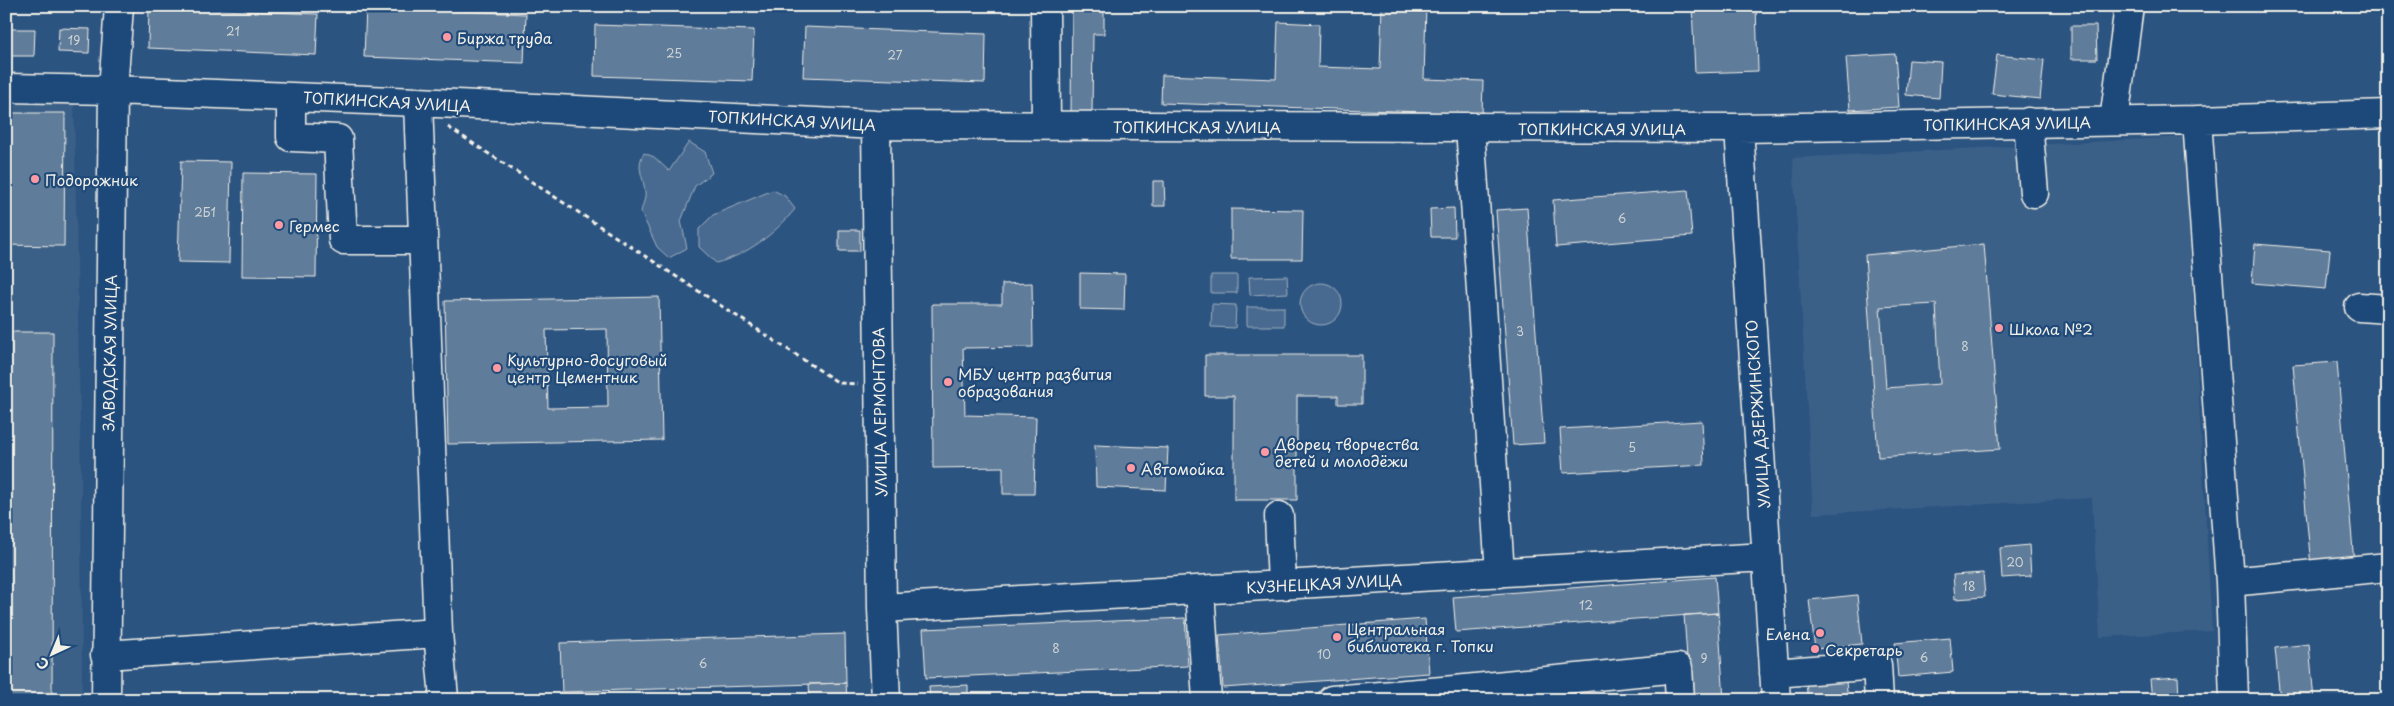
<svg xmlns="http://www.w3.org/2000/svg" width="2394" height="706" viewBox="0 0 2394 706" font-family="'Playpen Sans',sans-serif">
	<style>
		.built { fill: #3b6088 }
		.green { fill: #496b90; stroke: #9eaebc }
		.building { fill: #5e7b9a; stroke: #f4f1e8; fill-rule: evenodd }
		.lines { fill: none; stroke-linecap: round; stroke-linejoin: round }
		.minor-casing { stroke: #f4f1e8; stroke-width: 31 }
		.path { stroke: #f4f1e8; stroke-width: 3; stroke-dasharray: 5 4; stroke-linecap: butt }
		.minor { stroke: #1f4a7a; stroke-width: 28 }
		.poi-dot { fill: #ff9aa2; stroke: #1f4a7a; stroke-width: 2 }
		.labels { text-anchor: middle; dominant-baseline: central; stroke-width: 4.5; stroke-linejoin: round; paint-order: stroke }
		.number-label { font-size: 12px; fill: #ced4d4 }
		.poi-label { font-size: 15px; fill: #f4f1e8; stroke: #1f4a7a; text-anchor: start }
		.street-label { font-size: 15px; fill: #f4f1e8; stroke: #1f4a7a }
	</style>
	<rect width="100%" height="100%" fill="#2c5481"/>
	<filter id="ink" filterUnits="userSpaceOnUse"><feTurbulence type="fractalNoise" baseFrequency=".02" numOctaves="2"/><feDisplacementMap in="SourceGraphic" scale="10" xChannelSelector="R" yChannelSelector="G"/><feConvolveMatrix kernelMatrix="1 2 1 2 8 2 1 2 1" color-interpolation-filters="sRGB"/></filter>
	<g filter="url(#ink)">
		<path class="built" d="M6 103 74 104 81 478 82 700H6Z
			M2184 137 2212 631 2100 637 2092 498 1813 514 1793 158Z"/>
		<path class="green" d="M689 142 705 152 712 173 695 186 681 221 687 248 669 258 657 247 641 212C642 206 646 198 645 192 644 177 635 167 644 153L654 157 669 171Z
			M773 190 785 196 795 209C775 234 747 255 716 263L699 247V229L713 215Z
			M1211 275H1237V293H1211Z
			M1287 276 1288 293 1250 295 1249 277Z
			M1300 304a21 21 0 1 1 42 0a21 21 0 1 1-42 0Z
			M1212 304 1236 305 1235 328 1211 327Z
			M1247 307H1284V326H1247Z"/>
		<path class="building" d="M1072 6H1104V34H1093L1092 113H1071Z
			M1382 6H1426L1424 79 1483 81 1482 114 1161 103 1162 75 1276 79 1278 22 1319 24 1318 67 1380 69Z
			M1541 6H1605L1541 10Z
			M1692 6H1756L1758 71 1695 73Z
			M149 7 318 14 316 55 148 48Z
			M366 7 526 14 524 63 364 57Z
			M595 25 754 30 752 81 594 76Z
			M2071 26H2096L2097 59H2071Z
			M805 27 986 34 985 83 803 77Z
			M59 28 90 29 89 53 58 52Z
			M6 29H35L34 56H6Z
			M1895 54 1899 107 1850 110 1846 57Z
			M1997 55 2044 60 2040 99 1992 94Z
			M1909 60 1941 62 1939 98 1906 95Z
			M6 113H65L64 246 6 245Z
			M181 161 231 162 229 263 178 262Z
			M243 173 317 174 316 277 242 276Z
			M1153 181H1164L1165 206H1153Z
			M1688 190 1692 236 1556 247 1553 200Z
			M1454 208 1455 237H1431L1430 209Z
			M1527 208 1544 443 1513 445 1496 210Z
			M1231 209 1303 210 1302 259H1231Z
			M839 230H860V251H839Z
			M1984 244 2000 449 1878 457 1865 255ZM1936 304 1940 384 1886 388 1880 307Z
			M2255 244 2330 250 2326 289 2252 283Z
			M1080 273 1125 274 1124 310 1080 309Z
			M1032 283 1033 347 963 348 965 415 1036 417 1034 494H1003V467L933 468 932 304H1002V284Z
			M659 297 662 440 448 444 445 301ZM607 329 608 407 548 408 546 330Z
			M6 332H53L52 700H6Z
			M1205 355H1362V404H1338V396H1297V500H1234V396H1205Z
			M2337 362 2354 563 2311 567 2293 365Z
			M1702 421 1704 465 1563 473 1560 429Z
			M1095 445 1168 448 1166 490 1096 487Z
			M2029 545 2031 576 2002 578 2000 548Z
			M1983 573 1985 597 1955 599 1953 575Z
			M1715 577 1718 613 1456 632 1453 597Z
			M1857 595 1862 644 1815 649 1809 600Z
			M1718 613 1724 700H1690L1684 615Z
			M1185 618 1188 666 926 678 923 629Z
			M1425 619 1429 673 1223 688 1219 635Z
			M845 634 846 683 562 692 560 643Z
			M1950 638 1953 672 1898 677 1895 643Z
			M2309 644 2314 700H2280L2275 648Z
			M2178 677 2179 700H2152L2150 679Z
			M1846 682 1848 700H1808L1806 684Z
			M846 683 847 700H810L809 684Z
			M968 685V700H930L929 687Z"/>
		<g class="lines">
			<defs>
				<path id="minor" d="M1045 6 1046 125
					M6 88 113 90 418 102 876 125 1739 128 2197 120 2388 114
					M291 97V137L338 139 343 240H423
					M2197 120 2230 582 2234 700
					M2114 121 2129 6
					M2028 122 2034 193
					M876 125 882 608 886 700
					M1470 127 1500 573
					M1739 128 1776 700
					M2359 307 2388 309
					M1279 516 1282 585
					M2230 582 2388 567
					M1200 590 1207 700
					M882 608 1766 557
					M438 633 444 698
					M105 655 438 633 418 102
					M1774 673 1877 665 1879 700
					M106 700 113 90 119 6
					M1332 700 1455 690 1678 668 1680 700"/>
			</defs>
			<use href="#minor" class="minor-casing"/>
			<path class="path" d="M448 127 839 383 858 384"/>
			<use href="#minor" class="minor"/>
		</g>
	</g>
	<g class="poi-dot">
		<circle cx="447" cy="37" r="5"/>
		<circle cx="35" cy="179" r="5"/>
		<circle cx="279" cy="225" r="5"/>
		<circle cx="1999" cy="328" r="5"/>
		<circle cx="497" cy="368" r="5"/>
		<circle cx="948" cy="382" r="5"/>
		<circle cx="1265" cy="452" r="5"/>
		<circle cx="1131" cy="468" r="5"/>
		<circle cx="1820" cy="633" r="5"/>
		<circle cx="1337" cy="637" r="5"/>
		<circle cx="1815" cy="649" r="5"/>
	</g>
	<g class="labels">
		<g class="number-label">
			<text x="233" y="31">21</text>
			<text x="74" y="40">19</text>
			<text x="674" y="53">25</text>
			<text x="895" y="55">27</text>
			<text x="205" y="212">2Б1</text>
			<text x="1622" y="218">6</text>
			<text x="1520" y="331">3</text>
			<text x="1965" y="346">8</text>
			<text x="1632" y="447">5</text>
			<text x="2015" y="562">20</text>
			<text x="1969" y="586">18</text>
			<text x="1586" y="605">12</text>
			<text x="1056" y="648">8</text>
			<text x="1324" y="654">10</text>
			<text x="1924" y="657">6</text>
			<text x="1704" y="658">9</text>
			<text x="703" y="663">6</text>
		</g>
		<g class="poi-label">
			<text x="457" y="37">Биржа труда</text>
			<text x="45" y="179">Подорожник</text>
			<text x="289" y="225">Гермес</text>
			<text x="2009" y="328">Школа №2</text>
			<text x="507" y="359">Культурно-досуговый<tspan x="507" dy="17">центр Цементник</tspan></text>
			<text x="958" y="373">МБУ центр развития<tspan x="958" dy="17">образования</tspan></text>
			<text x="1275" y="443">Дворец творчества<tspan x="1275" dy="17">детей и молодёжи</tspan></text>
			<text x="1141" y="468">Автомойка</text>
			<text x="1347" y="628">Центральная<tspan x="1347" dy="17">библиотека г. Топки</tspan></text>
			<text x="1810" y="633" text-anchor="end">Елена</text>
			<text x="1825" y="649">Секретарь</text>
		</g>
		<g class="street-label">
			<text transform="translate(387 101) rotate(3)">ТОПКИНСКАЯ УЛИЦА</text>
			<text transform="translate(792 120) rotate(3)">ТОПКИНСКАЯ УЛИЦА</text>
			<text transform="translate(2007 123) rotate(-1)">ТОПКИНСКАЯ УЛИЦА</text>
			<text x="1197" y="126">ТОПКИНСКАЯ УЛИЦА</text>
			<text x="1602" y="128">ТОПКИНСКАЯ УЛИЦА</text>
			<text transform="translate(109 353) rotate(-89)">ЗАВОДСКАЯ УЛИЦА</text>
			<text transform="translate(879 412) rotate(-91)">УЛИЦА ЛЕРМОНТОВА</text>
			<text transform="translate(1757 414) rotate(-94)">УЛИЦА ДЗЕРЖИНСКОГО</text>
			<text transform="translate(1324 583) rotate(-3)">КУЗНЕЦКАЯ УЛИЦА</text>
		</g>
	</g>
	<rect width="2394" height="706" fill="none" stroke="#1f4a7a" stroke-width="25"/>
	<rect x="12" y="12" width="2369" height="681" fill="none" stroke="#f4f1e8" stroke-width="2" filter="url(#ink)"/>
	<g transform="translate(52 654) rotate(224)" stroke="#1f4a7a" stroke-width="4" paint-order="stroke">
	<path d="M0-4L9 19L0 12L-9 19Z" fill="#f4f1e8"/>
	<text y="-8" font-size="14" font-weight="bold" text-anchor="middle" fill="#f4f1e8">С</text>
	</g>
</svg>
